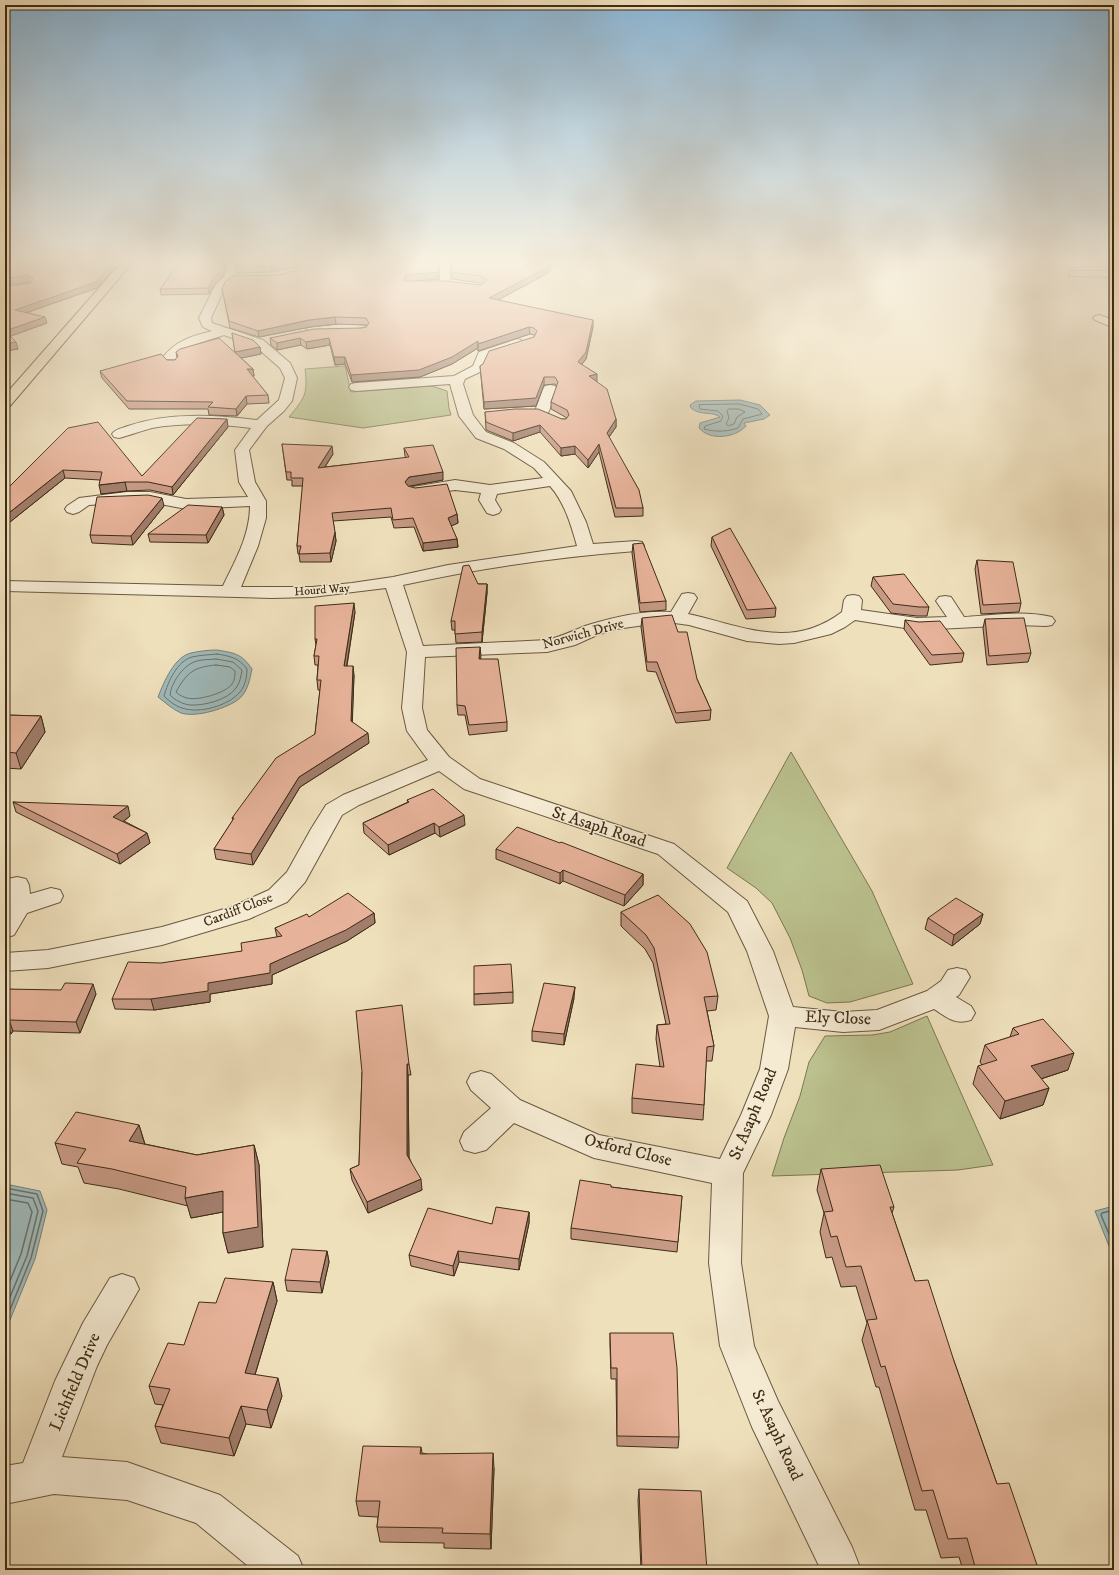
<svg xmlns="http://www.w3.org/2000/svg" width="1119" height="1575" viewBox="0 0 1119 1575" font-family="'IM FELL DW Pica',serif">
	<style>
		.green { fill: #bbc28f; stroke: #7c7753 }
		.water { fill: #9fbabb; stroke: #788179 }
		.lines { fill: none; stroke-linecap: round; stroke-linejoin: round }
		.shore-far1 { stroke: #6e7369; stroke-width: 1 }
		.shore { stroke: #6e7369; stroke-width: 1.5 }
		.minor-casing { stroke: #6a5940; stroke-width: 2 }
		.major-casing { stroke: #3e2c17; stroke-width: 2 }
		.minor { fill: #f5ebd3; fill-rule: evenodd }
		.major { fill: #efe0bc; fill-rule: evenodd }
		.wall { fill: #c69984; stroke: #3e2c17 }
		.shaded-wall { fill: #a17d6b; stroke: #3e2c17 }
		.building { fill: #e6b299; stroke: #3e2c17 }
		.labels { text-anchor: middle; dominant-baseline: central; stroke-width: 3; stroke-linejoin: round; paint-order: stroke }
		.far-street-label { font-size: 12px; fill: #3e2c17; stroke: #f5ebd3 }
		.street-label { font-size: 14px; fill: #3e2c17; stroke: #f5ebd3 }
		.near-street-label { font-size: 17px; fill: #3e2c17; stroke: #f5ebd3 }
	</style>
	<rect width="100%" height="100%" fill="#efe0bc"/>
	<filter id="stains"><feTurbulence type="fractalNoise" baseFrequency=".005" numOctaves="4"/><feColorMatrix values="0 0 0 0 .2 0 0 0 0 .09 0 0 0 0 .02 0 0 0 .5 -.17"/></filter>
	<radialGradient id="worn" r=".72"><stop offset=".6" stop-color="#630" stop-opacity="0"/><stop offset="1" stop-color="#630" stop-opacity=".3"/></radialGradient>
	<path class="green" d="M345 366 351 392 432 386 447 391 449 408 451 415 363 428 289 417C305 398 308 394 305 369Z
		M791 752 872 891 913 984 850 1002 827 1003 809 996 802 970 790 938 772 903 756 888 727 868Z
		M927 1016 993 1165 958 1170 772 1176 784 1138 800 1096 809 1062 825 1036 872 1035 890 1032Z"/>
	<path class="water" d="M740 400 760 405 770 415 764 419 744 423 746 426C735 438 710 441 699 428L700 423 720 417C713 411 700 416 691 408L690 405 696 401Z
		M217 650C234 653 241 653 252 669 250 678 248 691 240 698 229 708 196 718 181 713 172 709 166 703 158 697 164 682 174 657 191 653 200 651 209 650 217 650Z
		M5 1184 40 1191 47 1210 35 1259 5 1332Z
		M1114 1206V1252L1109 1246 1095 1211Z"/>
	<g class="lines">
		<path class="shore-far1" d="M739 404 758 409 762 414 743 419 738 428C726 432 716 432 704 429L705 426 721 421 723 416 718 411 700 409 699 405Z
			M729 409H739L745 412 737 417 734 424 728 426 726 424 729 418 727 411Z
			M217 654C230 656 239 658 247 669 247 677 245 686 240 692 228 706 199 714 182 708 175 706 169 701 164 696 168 682 177 661 192 657 200 655 209 655 217 654Z
			M216 659 233 662 242 670C241 676 240 683 236 688 228 700 203 706 190 705 182 704 175 700 170 695 171 683 183 666 194 662 200 659 209 660 216 659Z
			M216 665 230 667 235 671C235 675 235 680 232 684 226 693 198 701 187 698 183 697 179 695 176 692 187 672 194 667 216 665Z"/>
		<path class="shore" d="M5 1188 37 1194 43 1211 31 1258 5 1322
			M5 1193 33 1198 38 1211 27 1256 5 1309
			M5 1199 28 1203 32 1212 21 1254 5 1293
			M1114 1210 1102 1213 1101 1215 1114 1246"/>
		<defs>
			<path id="minor" d="M227 263H237L234 278 225 287 211 318 212 323 263 340 290 363 297 378 292 401 284 411 267 426 249 450 255 482 266 501V518L258 546 241 587H312L352 583 393 577 448 565 577 546C571 525 565 503 550 486L497 494 495 500 501 510 499 513 493 515 487 513 479 500 481 493 455 490 418 495 413 493 410 490 413 487 455 480 490 485 543 478 534 468 504 449 476 438 459 416 450 384 356 391 351 390 349 387 351 384 356 383 454 376 473 366 479 352 517 339 521 340 523 343 521 346 488 357 482 371 465 379 463 384 473 415 486 432 514 443 544 462 571 491 586 522 593 544 636 541 642 542 644 546 642 550 636 551C557 557 480 568 403 585L423 646 547 640C561 637 574 630 588 625 614 617 644 610 671 612L682 594 688 593 694 594 697 598 688 614C744 626 790 651 842 612L844 600 847 596 853 595 859 596 862 600 861 610 917 618 947 617 936 601 939 597 945 596 951 597 964 617C993 615 1025 610 1052 617L1055 621 1052 625 1046 626 1016 625 917 630 855 620 845 627 831 634 794 643 779 644 747 641 689 625 667 622 616 629 597 635 575 645 547 652 425 657 422 708 427 730 449 757 480 779 674 844 747 901 773 951 793 1007 843 1012 877 1010 927 991 941 981 948 970 957 968 966 970 970 977 959 995 956 997 971 1006 975 1013 971 1020C954 1025 948 1018 934 1009L879 1030 843 1032 795 1027 788 1069 771 1115 743 1173 741 1263 754 1346 778 1401 852 1547 861 1570H821L752 1427 720 1346 709 1263 712 1183 594 1158 514 1123 486 1150 475 1153 464 1150 460 1141 464 1132 491 1108 471 1090 467 1082 471 1074 481 1071 491 1074 520 1100 599 1135 720 1159 741 1115 760 1069 769 1016 747 951 728 912 658 854 464 789 439 771 359 805 342 815 305 882 287 902 249 919 162 945 48 968 5 971V953L48 950 162 927 231 907 269 890 287 872 311 829 326 805 343 795 428 760 407 731 402 708 407 652 386 588 312 597 272 598 5 591V581L223 586C235 561 250 535 250 506L186 509 150 502H127L89 505 79 512 73 514 67 512 65 509 67 506 79 498 127 492H150L186 499 248 497 239 482 235 450 251 428C219 424 184 422 152 428 141 431 130 435 119 438L114 437 112 434C115 429 123 428 128 426 169 412 214 415 257 420L279 400 285 378 280 368 255 346 224 335 190 346 175 359 178 363 176 366H168L162 359C174 341 192 336 212 331L203 327 199 318 215 286 224 277Z
				M440 263H450V283L449 285 412 286 411 284 412 282 416 281 440 280Z
				M1074 271H1114V277L1070 276 1069 274 1070 272Z
				M1099 315 1114 320V328L1095 320 1093 318 1095 316Z
				M346 324 366 326 368 329 366 332 312 335 308 334 306 331 308 328 312 327Z
				M550 385 555 386 557 389 549 411 547 414H537L535 411 543 389 545 386Z
				M17 877 26 879 29 885 30 894 51 888 60 890 63 896 60 902 27 913 14 935 5 938V885L8 879Z
				M122 1274 134 1278 139 1289 107 1345 97 1366 62 1457 127 1462 220 1495 298 1556 304 1570H253L196 1523 127 1500 54 1494 5 1504V1466L23 1463 55 1381 83 1323 110 1278Z"/>
			<path id="major" d="M121 263H132L10 406 5 407V395Z"/>
		</defs>
		<use href="#minor" class="minor-casing"/>
		<use href="#major" class="major-casing"/>
		<use href="#minor" class="minor"/>
		<use href="#major" class="major"/>
	</g>
	<path class="wall" d="M5 263H114L115 268 97 288 28 312 47 323 10 336 18 349 5 351V287L31 283 29 282 5 285Z
		M179 263H227L223 276 214 285 209 294 161 295 160 289Z
		M236 263H438V279L409 281 481 285 483 283H481L452 279 451 263H554L548 273 498 300 593 327 586 359 582 364 597 382 616 419V427L609 437 643 508V516L615 517 599 452 588 468 575 454 561 456 540 432 513 441 486 430 485 412 562 419H566L567 418 551 409V402L557 387 555 384 544 385 536 406 484 409 480 366 534 337 535 335H534L530 334 478 351V348L452 364 420 377 352 382 345 364 335 365 330 345 307 349 301 345 277 350 271 345 270 338 362 328 366 327 367 325H366L336 324 310 327 259 337 230 328 222 288 279 275 297 270 299 268 297 267 272 272 237 273 236 267Z
		M232 333 260 347 261 354 241 358 253 369 254 376H252L268 395 269 403 247 404 237 416 209 415 208 409H129L102 378 100 371 167 360H175L177 358 176 352 235 353Z
		M228 427 173 495 150 490 127 491 101 494 100 480 65 478 5 526 68 428 142 476Z
		M282 444 333 454 325 467 406 458 405 456 404 448 443 480 410 486H409L457 514 458 523 451 526 457 539 458 547 423 551 414 527 394 528 391 517 333 521 336 541 331 562H300L299 554H298L297 546 303 486H292V480H287Z
		M164 506 133 545 92 543 90 535Z
		M222 507 224 515 208 543 150 542 148 534Z
		M712 537 776 608 775 617 746 619 711 546Z
		M633 544 666 601V610L640 612 632 553Z
		M977 560 1021 603 1019 612 981 614 975 569Z
		M873 577 929 607 927 616H917L891 613 871 586Z
		M478 584H487V593L482 642 456 643 455 630H452L451 621Z
		M355 612 347 666 354 675 352 722 369 743 300 787 253 865 216 859 214 849 233 820 232 818 315 734 320 690H318L317 680 318 665H315L314 656 316 645 315 639Z
		M642 618 697 679 711 710 710 720 676 723 656 672 647 671 641 627Z
		M985 619 1031 653 1028 662 987 665 983 628Z
		M905 620 964 653 962 662 930 665 904 629Z
		M480 647V659L507 722V731L469 735 465 715H458L457 705Z
		M5 715 41 716 45 732 21 769 5 768Z
		M407 800 465 825 440 837 435 833 389 855 364 833 363 823 408 802Z
		M13 802 130 816 124 821 147 833 150 843 120 864 16 812Z
		M496 849 643 874V885L624 906 563 881 560 884 496 859Z
		M621 912 718 996 716 1010 707 1011 714 1046 712 1061H706L704 1105 703 1120 632 1113V1098L660 1067 656 1039 657 1025 666 1024 653 963 645 949 621 926Z
		M374 913 375 923 347 941 272 975V984L210 994V1002L154 1010 115 1009 112 999 242 951 277 937 275 928 309 917Z
		M983 914 980 924 952 946 925 929 928 918Z
		M5 989 96 994 80 1033 13 1031 11 1034H5Z
		M513 992V1003L474 1005V994Z
		M574 998 564 1045 532 1041V1031Z
		M1013 1028 1068 1070 1041 1079 1049 1088 1043 1105 1000 1119 973 1084 978 1066 982 1065 980 1062 985 1045 1010 1037Z
		M409 1064 411 1075H408L409 1157 422 1190 368 1213 352 1180 350 1169 359 1165 362 1072Z
		M139 1125 145 1144 197 1155 254 1145 259 1165 263 1247 228 1253 223 1233V1212L191 1218 188 1206 119 1189 84 1183 78 1167 62 1164 55 1143Z
		M821 1169 894 1207 892 1213 915 1281 954 1361 997 1484 1038 1568 1044 1570H963L959 1557 941 1558 926 1510H915L879 1387H876L862 1340 867 1323 856 1286 841 1287 832 1257 826 1258 820 1232 824 1213 817 1190Z
		M611 1187 682 1196 677 1252 571 1239V1228Z
		M529 1212V1223L519 1270 459 1262 454 1276 411 1266 409 1255 492 1224Z
		M327 1251 329 1262 322 1293 287 1291 285 1280Z
		M273 1282 277 1301 255 1375 282 1396 271 1428 246 1424 234 1456 161 1443 155 1426 163 1405 155 1404 149 1386 184 1345 216 1303Z
		M610 1333 679 1437 678 1448 617 1446 616 1379H611L610 1344Z
		M421 1447 422 1453 494 1468 491 1549 444 1548V1543L380 1542 377 1527 378 1517 359 1516 356 1501Z
		M639 1489 707 1570H641L638 1500Z"/>
	<path class="shaded-wall" d="M112 263H114L115 268 97 288 17 316 15 310Z
		M224 263H227L223 276 214 285 209 294 208 288 213 279Z
		M285 263H296L297 267 272 272 271 266Z
		M438 263V279L407 282 405 284 404 278 406 275Z
		M550 263H554L548 273 489 305V298Z
		M27 275 29 282 5 285V279Z
		M45 317 47 323 6 338 5 331Z
		M335 317 336 324 310 327 259 337 258 331 309 320Z
		M593 320V327L586 359 578 369V362Z
		M529 327 530 334 478 351V344Z
		M300 338 301 345 277 350V343Z
		M329 338 330 345 307 349 306 342Z
		M478 341V348L452 364 420 377 352 382 351 375Z
		M16 342 18 349 5 351V344Z
		M260 347 261 354 236 359 235 352Z
		M334 357H345V364L335 365Z
		M247 369H253L254 376 248 377Z
		M597 374V382L589 376Z
		M544 377V385L536 406 484 409V402Z
		M246 396 247 404 237 416 236 409Z
		M227 419 228 427 173 495 172 487Z
		M616 419V427L607 440V433Z
		M540 425V432L513 441V433Z
		M599 444V452L588 468V460Z
		M332 446 333 454 319 476 318 468Z
		M575 446V454L561 456V448Z
		M63 470 65 478 5 526V516Z
		M443 472V480L410 486 406 490 405 482 409 477Z
		M125 482 127 491 101 494 99 485Z
		M162 498 164 506 133 545 131 536Z
		M222 507 224 515 208 543 206 535Z
		M457 514 458 523 449 527 448 518Z
		M335 532 336 541 331 562 330 553Z
		M457 539 458 547 423 551V543Z
		M487 584V593L482 642V632Z
		M354 603 355 612 345 676 344 666Z
		M480 647 481 656 479 669V659Z
		M353 666 354 675 352 731 351 721Z
		M41 716 45 732 21 769 16 753Z
		M368 733 369 743 300 787 253 865 251 854 299 777Z
		M128 806 130 816 116 827 113 817Z
		M464 815 465 825 440 837 439 827Z
		M434 823 435 833 389 855 388 845Z
		M147 833 150 843 120 864 117 854Z
		M563 870V881L560 884V873Z
		M643 874V885L624 906 625 895Z
		M374 913 375 923 347 941 272 975V984L210 994V1002L154 1010 151 999 270 964Z
		M983 914 980 924 952 946 954 935Z
		M93 984 96 994 80 1033 76 1022Z
		M575 987 574 998 564 1045V1034Z
		M9 1020 13 1031 11 1034 7 1024Z
		M1074 1053 1068 1070 1025 1084 1031 1066Z
		M407 1064 408 1075 409 1166 407 1155Z
		M1049 1088 1043 1105 1000 1119 1005 1101Z
		M139 1125 145 1145 129 1141Z
		M254 1145 259 1165 263 1247 228 1253 223 1233Z
		M421 1179 422 1190 368 1213 367 1202Z
		M223 1191 228 1211 191 1218 185 1198Z
		M529 1212V1223L519 1270V1259Z
		M327 1251 329 1262 322 1293 320 1282Z
		M458 1251 459 1262 454 1276 453 1266Z
		M273 1282 277 1301 250 1391 245 1373Z
		M278 1378 282 1396 271 1428 267 1410Z
		M241 1406 246 1424 234 1456 229 1438Z
		M493 1453 494 1468 491 1549 490 1534Z"/>
	<path class="building" d="M5 263H112L96 282 15 310 45 317 5 331V287L31 283 33 279 27 275 5 279Z
		M179 263H224L222 270 213 279 208 288 160 289Z
		M236 263H285L271 266 236 267Z
		M300 263H438V272L406 275 404 278 405 281H445L481 285 487 280 481 276 451 272V263H550L548 267 489 298 593 320 586 352 578 362 597 374 589 376 607 389 616 419 607 433 639 490 643 508H616L599 444 588 460 575 446 561 448 540 425 513 433 486 422 485 412 515 409H538L562 419H566L569 415 567 410 551 402 558 382 555 377H544L536 398 484 402 480 366 483 364 489 351 534 337 537 331 534 328 529 327 478 344V341L452 357 419 370 351 375 345 357H334L329 338 306 342 300 338 277 343 270 338 314 329 362 328 366 327 369 323 366 318 335 317 309 320 258 331 229 321 222 288 225 282 232 276 279 275 297 270 303 265Z
		M5 331 16 342 5 344Z
		M232 333 253 340 260 347 235 352Z
		M219 338 253 369H247L268 395 246 396 236 409 208 407 213 402 127 401 100 371 161 354 167 360H175L178 356 176 352 180 349Z
		M197 418 227 419 172 487 148 482H125L99 485 102 472 63 470 5 516V491L68 428 98 422 142 476Z
		M282 444 332 446 318 468 409 457 404 448 433 445 443 472 409 477 405 482 408 486 415 488 447 484 457 514 448 518 457 539 423 543 413 518 393 520 391 508 332 513 335 532 330 553 299 554 301 546H297L303 478H291V472H286Z
		M148 495 162 498 131 536 90 535 97 497Z
		M188 505 222 507 206 535 148 534Z
		M730 528 776 608 747 610 712 537Z
		M643 543 666 601 640 603 633 544Z
		M977 560 1013 562 1021 603 983 605Z
		M469 565 478 584H487L482 632 455 634V621H451L463 566Z
		M904 574 929 607H919L893 604 873 577Z
		M354 603 344 666H353L351 721 368 733 299 777 251 854 214 849 234 818H232L276 758 315 734 321 680H317L319 656H314L317 639H315V606Z
		M672 615 678 632H687L697 679 711 710 676 713 657 662H647L642 618Z
		M1024 618 1031 653 989 656 985 619Z
		M905 620 919 622 940 621 964 653 932 655Z
		M480 647 479 659H498L507 722 469 725 465 706 457 705 456 648Z
		M5 715 41 716 16 753 5 752Z
		M433 789 464 815 439 827 434 823 388 845 363 823 409 802 407 800Z
		M13 802 128 806 113 817 147 833 117 854Z
		M517 827 560 843 561 842 643 874 625 895 563 870 560 873 496 849Z
		M348 893 374 913 346 930 270 964V973L208 983V991L151 999H112L128 962 161 963 242 951 241 943 282 936 275 928 307 914 309 917Z
		M658 895 690 924 707 952 718 996 704 997 714 1046 707 1047 704 1105 632 1098 636 1064 664 1067 657 1025 670 1024 654 948 646 935 621 912Z
		M956 898 983 914 954 935 928 918Z
		M511 964 513 992 474 994V966Z
		M65 983 93 984 76 1022 9 1020 7 1024H5V989L61 990Z
		M544 983 575 987 564 1034 532 1031Z
		M402 1005 409 1064H407V1155L421 1179 367 1202 350 1169 359 1165 362 1072 356 1011Z
		M1043 1019 1074 1053 1031 1066 1049 1088 1005 1101 978 1066 997 1060 985 1045 1019 1034 1013 1028Z
		M76 1112 139 1125 129 1141 197 1155 254 1145 258 1227 223 1233V1191L185 1198 186 1187 112 1169 77 1163 86 1149 55 1143Z
		M880 1165 894 1207H890L915 1281 928 1280 954 1361 997 1484 1009 1483 1038 1568 1043 1567 1044 1570H976L967 1538 948 1539 933 1490 922 1491 885 1366 881 1367 867 1320 877 1319 861 1266 846 1267 837 1236 831 1237 824 1212 833 1211 821 1169Z
		M580 1180 611 1185V1187L682 1196 678 1242 571 1228Z
		M496 1207 529 1212 519 1259 458 1251 453 1266 409 1255 428 1208 492 1224Z
		M292 1249 327 1251 320 1282 285 1280Z
		M225 1278 273 1282 245 1373 278 1378 267 1410 241 1406 229 1438 155 1426 170 1389 149 1386 168 1343 184 1345 199 1302 216 1303Z
		M610 1333H673L677 1368 679 1437 617 1436V1368H611Z
		M363 1446 421 1447 420 1454 493 1453 490 1534 442 1533 443 1528 377 1527 380 1501H356Z
		M639 1489 701 1491 707 1570H642Z"/>
	<linearGradient id="sky" x2="0" y2="1"><stop stop-color="#8bb6d6"/><stop offset="0.54" stop-color="#f8f1e1"/><stop offset="1" stop-color="#f8f1e1" stop-opacity="0"/></linearGradient>
	<rect width="1119" height="484" fill="url(#sky)"/>
	<g class="labels">
		<g class="far-street-label">
			<text transform="translate(322 590) rotate(-4)">Hourd Way</text>
		</g>
		<g class="street-label">
			<text transform="translate(583 634) rotate(-15)">Norwich Drive</text>
			<text transform="translate(238 910) rotate(-21)">Cardiff Close</text>
		</g>
		<g class="near-street-label">
			<text transform="translate(599 827) rotate(18)">St Asaph Road</text>
			<text transform="translate(838 1018) rotate(2)">Ely Close</text>
			<text transform="translate(753 1114) rotate(-67)">St Asaph Road</text>
			<text transform="translate(628 1150) rotate(14)">Oxford Close</text>
			<text transform="translate(75 1382) rotate(-67)">Lichfield Drive</text>
			<text transform="translate(777 1435) rotate(65)">St Asaph Road</text>
		</g>
	</g>
	<rect width="1119" height="1575" fill="none" stroke="#efe0bc" stroke-width="20"/>
	<rect x="6" y="6" width="1107" height="1563" fill="none" stroke="#3e2c17" stroke-width="2"/>
	<rect x="10" y="10" width="1099" height="1555" fill="none" stroke="#3e2c17"/>
	<rect width="100%" height="100%" filter="url(#stains)"/>
	<rect width="100%" height="100%" fill="url(#worn)"/>
</svg>
